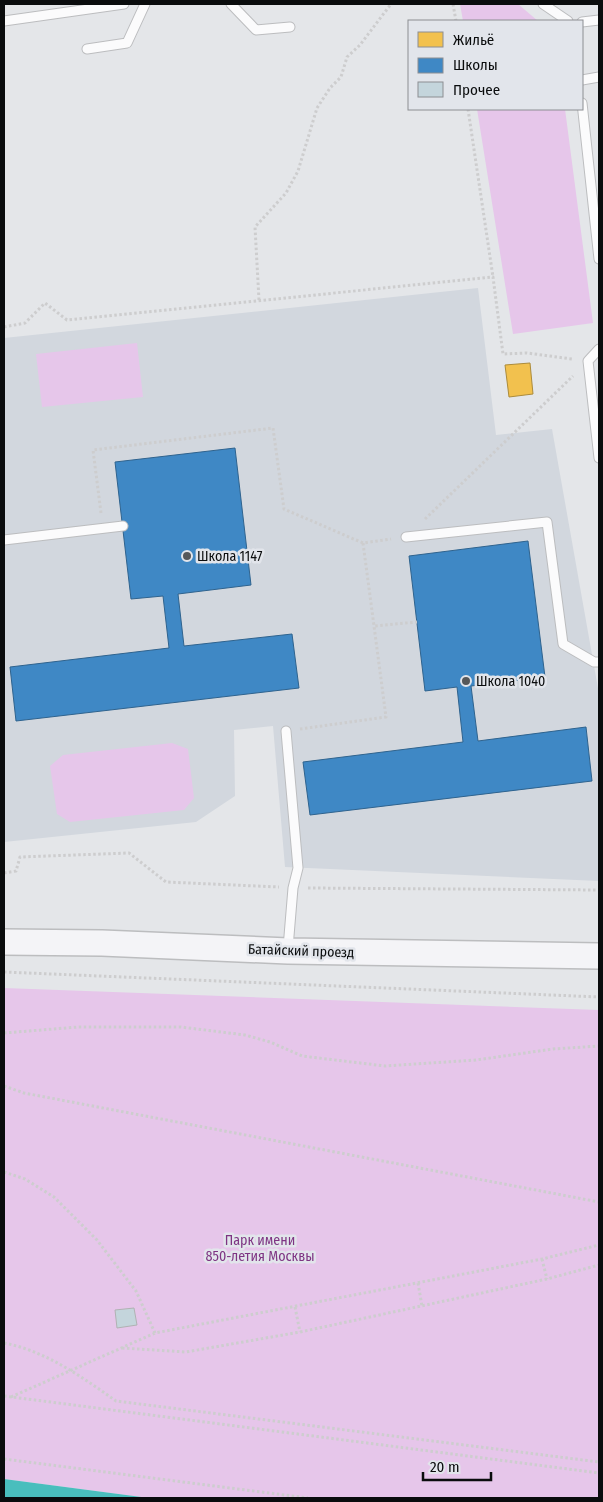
<svg xmlns="http://www.w3.org/2000/svg" width="603" height="1502" viewBox="0 0 603 1502" font-family="'Fira Sans Condensed',sans-serif">
	<style>
		.built { fill: #d2d7de }
		.green { fill: #e6c6ea }
		.water { fill: #49bebd }
		.homes { fill: #f2c14e; stroke: #ac8b3a }
		.schools { fill: #3f88c5; stroke: #2f638e }
		.building { fill: #c4d5dc; stroke: #b0b2b3 }
		.lines { fill: none; stroke-linecap: round; stroke-linejoin: round }
		.service-casing { stroke: #bcbdbf; stroke-width: 11 }
		.secondary-casing { stroke: #bcbdbf; stroke-width: 28 }
		.path { stroke: #cdcdce; stroke-width: 3; stroke-dasharray: 2.5 2.5; stroke-linecap: butt }
		.service { stroke: #fbfbfc; stroke-width: 9 }
		.secondary { stroke: #f4f4f7; stroke-width: 25 }
		.poi-dot { fill: #56585a; stroke: #e2e5eb; stroke-width: 2 }
		.labels { text-anchor: middle; dominant-baseline: central; stroke-width: 5; stroke-linejoin: round; paint-order: stroke }
		.poi-label { font-size: 14px; fill: #0a0c0d; stroke: #e2e5eb; text-anchor: start }
		.street-label { font-size: 14px; fill: #0a0c0d; stroke: #e2e5eb }
		.park-label { font-size: 14px; fill: #7e3483; stroke: #e2e5eb }
	</style>
	<rect width="100%" height="100%" fill="#e4e6e9"/>
	<path class="built" d="M478 288 496 435 552 429 599 694V881L285 867 273 726 234 730 235 796 196 822 4 842V338Z"/>
	<path class="green" d="M460 4H518L538 21H463Z
		M477 109H565L593 323 513 334Z
		M137 343 143 397 42 407 36 354Z
		M172 743 188 749 194 798 184 810 70 822 57 814 50 766 63 755Z
		M4 988 599 1010V1498H149L4 1479Z"/>
	<path class="water" d="M4 1479 149 1498H4Z"/>
	<path class="homes" d="M530 363 533 394 509 397 505 365Z"/>
	<path class="schools" d="M235 448 251 585 178 594 184 646 292 634 299 688 16 721 10 667 169 648 163 596 131 599 115 462Z
		M528 541 545 677 471 686 478 741 586 727 592 781 310 815 303 762 463 742 457 687 425 691 409 556Z"/>
	<path class="building" d="M134 1308 137 1325 117 1328 115 1310Z"/>
	<g class="lines">
		<defs>
			<path id="service" d="M231 4 256 30 290 27
				M543 4 568 21
				M4 21 124 4
				M582 22 599 20
				M87 49 127 43 145 4
				M582 80 599 77
				M582 103 599 259
				M599 349 588 361 599 458
				M406 537 547 522 563 644 594 662H599
				M4 540 123 526
				M286 731 298 868 293 888 288 948"/>
			<path id="secondary" d="M4 942 102 943 288 951 599 956"/>
		</defs>
		<use href="#service" class="service-casing"/>
		<use href="#secondary" class="secondary-casing"/>
		<path class="path" d="M453 4 456 21
			M468 109 493 277
			M259 300 255 227 286 193 298 171 317 108 330 88 341 77 347 57 360 45 391 4
			M4 327 25 323 45 303 67 320 493 277 503 354 527 353 572 359
			M101 513 93 450 273 428 284 509 363 543 391 539
			M425 519 573 376
			M363 543 374 626 417 622
			M300 729 386 717 374 626
			M4 873 16 871 20 857 129 853 166 882 279 887
			M308 888 599 890
			M4 972 599 997
			M4 1033 78 1027H181L245 1035 270 1042 302 1056 385 1066 476 1060 553 1049 599 1046
			M4 1086 24 1093 599 1202
			M4 1172 25 1179 54 1197 97 1240 136 1291 155 1333
			M542 1259 547 1279
			M418 1283 422 1306
			M295 1307 300 1332
			M4 1343C46 1351 82 1377 116 1401L599 1462
			M122 1348 186 1352 300 1332 547 1279 599 1265
			M4 1396 599 1473
			M11 1397 155 1333 542 1259 599 1245
			M4 1459 308 1498"/>
		<use href="#service" class="service"/>
		<use href="#secondary" class="secondary"/>
	</g>
	<g class="poi-dot">
		<circle cx="187" cy="556" r="5"/>
		<circle cx="466" cy="681" r="5"/>
	</g>
	<g class="labels">
		<g class="poi-label">
			<text x="197" y="556">Школа 1147</text>
			<text x="476" y="681">Школа 1040</text>
		</g>
		<g class="street-label">
			<text transform="translate(301 951) rotate(2)">Батайский проезд</text>
		</g>
		<g class="park-label">
			<text x="260" y="1240">Парк имени<tspan x="260" dy="16">850-летия Москвы</tspan></text>
		</g>
	</g>
	<rect width="603" height="1502" fill="none" stroke="#0a0c0d" stroke-width="10"/>
	<rect x="408" y="20" width="175" height="90" fill="#e2e5eb" stroke="#8c8e92"/>
	<rect x="418" y="32" width="25" height="15" fill="#f2c14e" stroke="#8c8e92"/>
	<text x="453" y="45" font-size="15" fill="#0a0c0d">Жильё</text>
	<rect x="418" y="58" width="25" height="15" fill="#3f88c5" stroke="#8c8e92"/>
	<text x="453" y="70" font-size="15" fill="#0a0c0d">Школы</text>
	<rect x="418" y="82" width="25" height="15" fill="#c4d5dc" stroke="#8c8e92"/>
	<text x="453" y="95" font-size="15" fill="#0a0c0d">Прочее</text>
	<path d="M423 1472v8h68v-8" fill="none" stroke="#0a0c0d" stroke-width="2.5"/>
	<text x="430" y="1472" font-size="15" fill="#0a0c0d" stroke="#e2e5eb" stroke-width="4" paint-order="stroke">20 m</text>
</svg>
